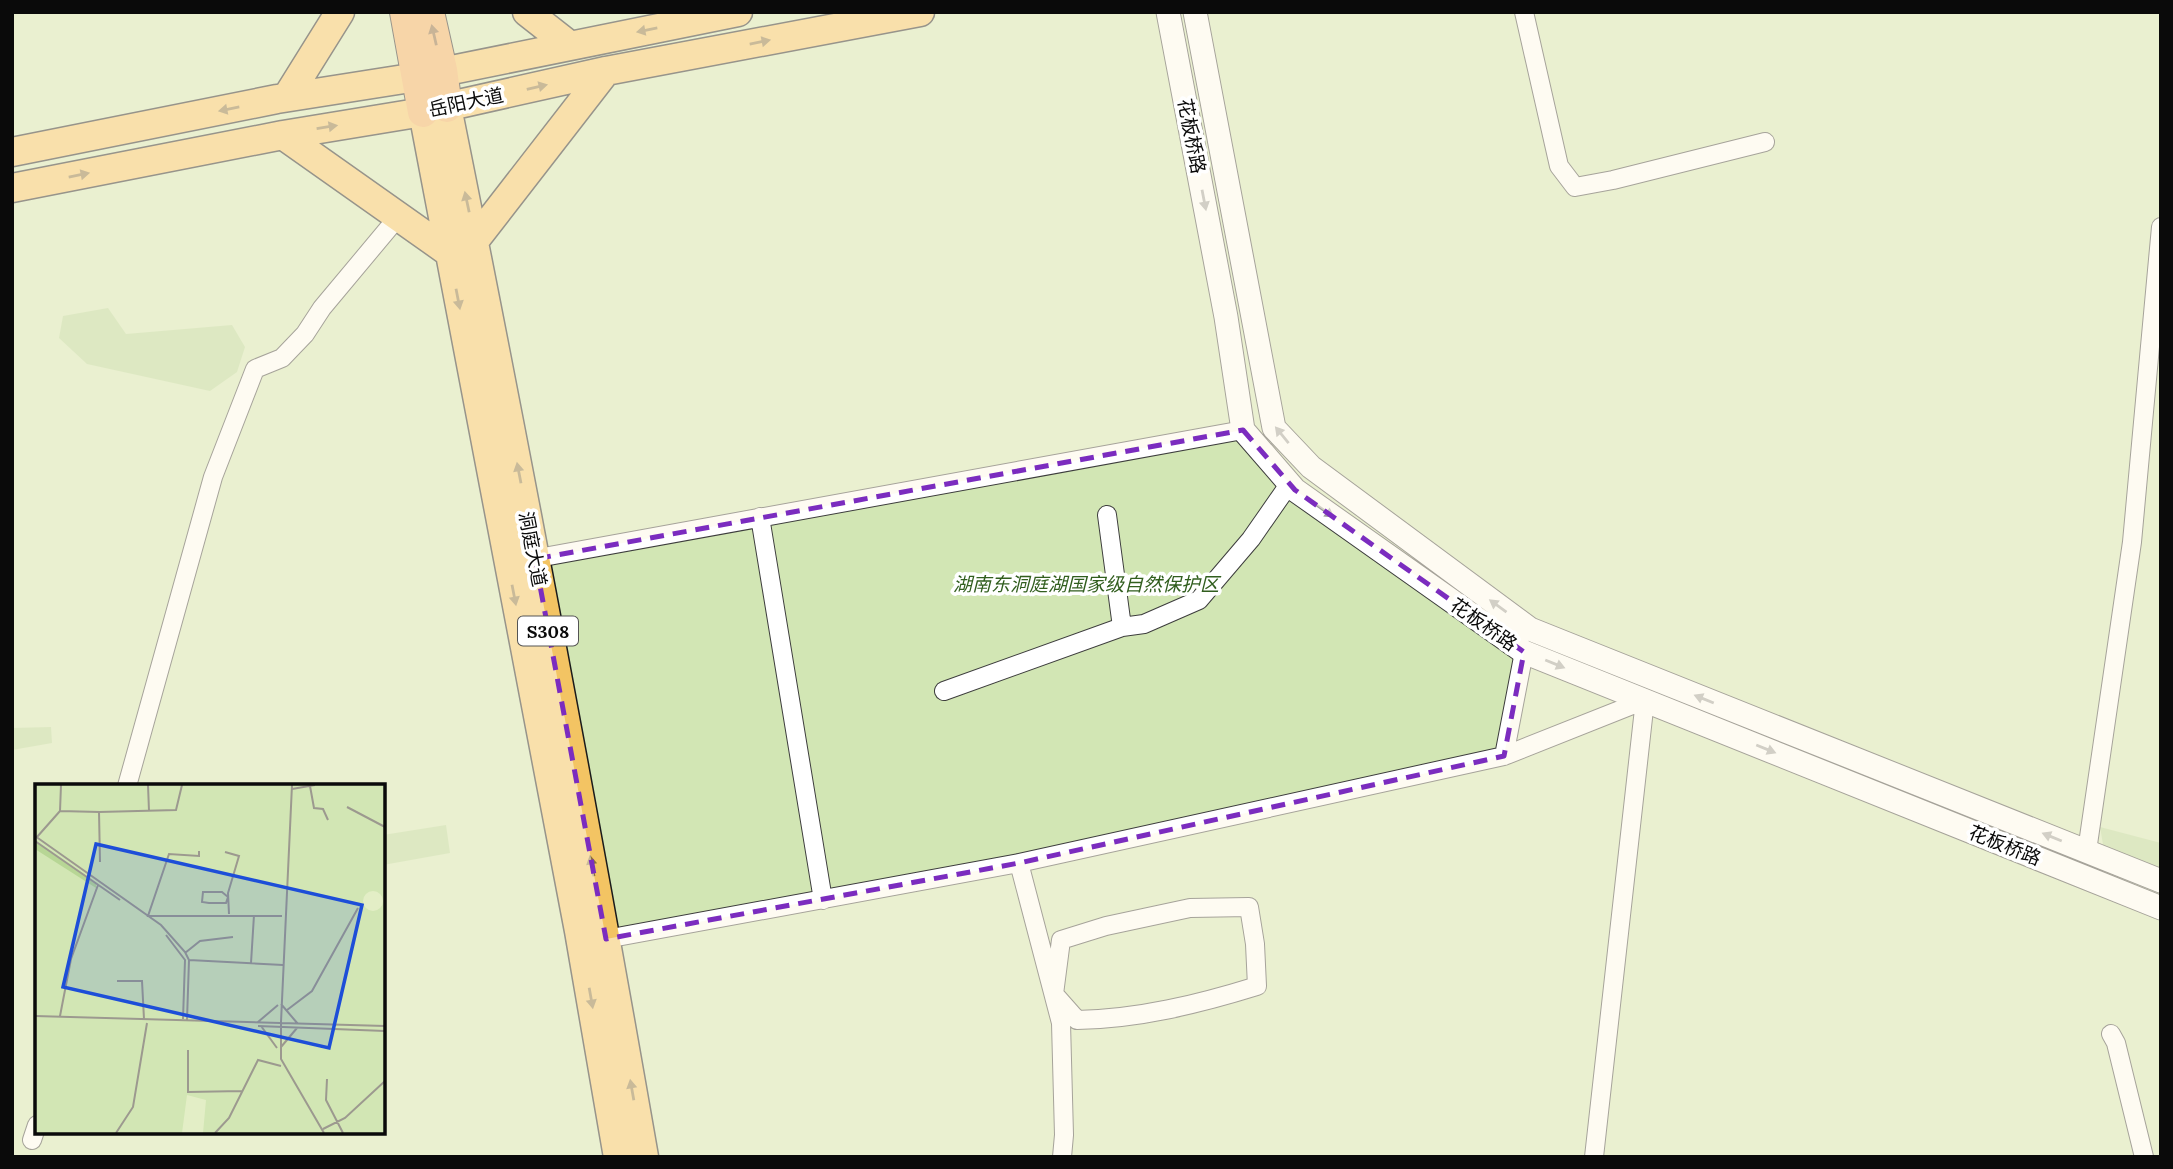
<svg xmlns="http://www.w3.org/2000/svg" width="2173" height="1169" viewBox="0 0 2173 1169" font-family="Lora,'Noto Sans SC',serif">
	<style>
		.green { fill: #d2e6b4; fill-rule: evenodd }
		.forest { fill: #b7d695 }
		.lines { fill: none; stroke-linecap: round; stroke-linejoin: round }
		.minor-casing { stroke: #3d3d3d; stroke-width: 20 }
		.tertiary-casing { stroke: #3d3d3d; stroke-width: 25 }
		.primary-casing { stroke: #1b1b1b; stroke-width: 31 }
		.trunk-casing { stroke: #1b1b1b; stroke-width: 32 }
		.minor { stroke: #fff; stroke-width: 18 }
		.tertiary { stroke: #fff; stroke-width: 23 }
		.primary { stroke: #f3c463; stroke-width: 28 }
		.trunk { stroke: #f0aa5c; stroke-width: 30 }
		.oneway { fill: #8a703b }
		.oneway2 { fill: #886237 }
		.oneway3 { fill: #9d9d9d }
		.marked { fill: none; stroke: #7b2cbf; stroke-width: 5; stroke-dasharray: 14 9; stroke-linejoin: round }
		.labels { text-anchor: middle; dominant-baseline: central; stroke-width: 7; stroke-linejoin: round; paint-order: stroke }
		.shield { fill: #fff; stroke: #545454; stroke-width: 2 }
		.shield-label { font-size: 18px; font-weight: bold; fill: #0a0a0a }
		.street-label { font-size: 19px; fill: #0a0a0a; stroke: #fff }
		.park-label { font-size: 19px; font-style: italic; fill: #315e1e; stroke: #fff }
		.inset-road { fill: none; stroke: #9c998f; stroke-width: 2 }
		.view { fill: #1d4ed8; fill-opacity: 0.15; stroke: #1d4ed8; stroke-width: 3.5 }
		.inset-edge { fill: none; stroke: #0a0a0a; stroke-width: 3.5 }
	</style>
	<rect width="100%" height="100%" fill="#fef8e8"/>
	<path class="green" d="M12 12H2161V1157H12ZM37 786H383V1132H37Z"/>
	<path class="forest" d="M108 308 126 334 232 325 245 347 237 372 210 391 87 364 59 338 63 316Z
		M51 727 52 743 12 750V728Z
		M446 825 450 853 383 865V835Z
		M2100 827 2161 843V879L2105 856Z"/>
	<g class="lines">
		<defs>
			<path id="minor" d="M1524 12 1559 166 1575 187 1613 180 1765 142
				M1107 515 1122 627
				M760 517 823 900
				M527 560 1243 430
				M944 691 1122 627 1144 624 1199 600 1251 539 1290 483
				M1504 756 1524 652
				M127 786 213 477 255 369 282 358 305 334 322 308 398 217
				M2087 851 2132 542 2161 227
				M1019 863 1061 1023 1064 1135 1062 1157
				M1249 907 1255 944 1257 986C1199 1004 1138 1019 1077 1020L1054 994 1061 940 1106 926 1190 908Z
				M606 939 1019 863 1504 756 1645 700 1594 1157
				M2111 1034 2116 1043 2144 1157
				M32 1140 37 1125"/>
			<path id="tertiary" d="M1168 12 1226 317 1243 430 1295 490 1524 652 2161 908
				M1195 12 1274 428 1311 467 1530 629 2161 881"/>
			<path id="primary" d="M527 12 569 45
				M287 97 340 12
				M447 107C517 456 583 806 644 1157
				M423 112 579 931 618 1157
				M283 135 450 253
				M12 152 277 99 417 77 738 12
				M12 188 283 135 423 112 606 71 920 12
				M475 240 606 71"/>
			<path id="trunk" d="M405 12 423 112
				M429 12 442 70 447 107"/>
		</defs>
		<use href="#minor" class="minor-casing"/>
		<use href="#tertiary" class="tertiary-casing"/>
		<use href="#primary" class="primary-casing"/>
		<use href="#trunk" class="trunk-casing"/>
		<use href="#minor" class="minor"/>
		<use href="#tertiary" class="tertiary"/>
		<use href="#primary" class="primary"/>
		<use href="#trunk" class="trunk"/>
	</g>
	<defs><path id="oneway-solid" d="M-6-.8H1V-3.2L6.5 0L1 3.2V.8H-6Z" transform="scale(1.75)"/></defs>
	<g class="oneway">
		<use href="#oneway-solid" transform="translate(647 30) rotate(169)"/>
		<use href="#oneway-solid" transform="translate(760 42) rotate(-11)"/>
		<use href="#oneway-solid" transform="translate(537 87) rotate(-13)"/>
		<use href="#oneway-solid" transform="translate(229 109) rotate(169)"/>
		<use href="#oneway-solid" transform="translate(327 127) rotate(-9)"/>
		<use href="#oneway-solid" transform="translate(79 175) rotate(-11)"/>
		<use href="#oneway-solid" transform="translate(467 202) rotate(-102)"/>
		<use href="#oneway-solid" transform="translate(458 299) rotate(79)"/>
		<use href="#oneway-solid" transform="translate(519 473) rotate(-101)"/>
		<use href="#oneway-solid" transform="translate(514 595) rotate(79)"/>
		<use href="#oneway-solid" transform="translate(592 866) rotate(-101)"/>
		<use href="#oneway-solid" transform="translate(591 998) rotate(80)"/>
		<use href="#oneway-solid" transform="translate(632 1090) rotate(-100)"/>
	</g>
	<use class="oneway2" href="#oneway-solid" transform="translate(434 35) rotate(-103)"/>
	<g class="oneway3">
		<use href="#oneway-solid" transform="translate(1204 200) rotate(79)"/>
		<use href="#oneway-solid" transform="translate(1282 435) rotate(-129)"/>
		<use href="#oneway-solid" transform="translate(1325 511) rotate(35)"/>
		<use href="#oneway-solid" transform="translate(1498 606) rotate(-144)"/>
		<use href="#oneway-solid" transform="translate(1555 664) rotate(22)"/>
		<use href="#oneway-solid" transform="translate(1704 699) rotate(-158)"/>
		<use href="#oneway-solid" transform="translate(1766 749) rotate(22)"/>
		<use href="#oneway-solid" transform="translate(2052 837) rotate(-158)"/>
	</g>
	<path d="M0 0H2173V1169H0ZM1243 430 1295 490 1524 652 1504 756 1019 863 606 939 535 559Z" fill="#fef8e8" fill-opacity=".55" fill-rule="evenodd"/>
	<path class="marked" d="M1243 430 1295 490 1524 652 1504 756 1019 863 606 939 535 559Z"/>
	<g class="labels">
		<rect class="shield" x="518" y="616.5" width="60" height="29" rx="5"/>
		<g class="shield-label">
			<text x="548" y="631">S308</text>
		</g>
		<g class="street-label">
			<text transform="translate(466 102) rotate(-12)">岳阳大道</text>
			<text transform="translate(1192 136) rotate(79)">花板桥路</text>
			<text transform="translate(533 549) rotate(79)">洞庭大道</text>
			<text transform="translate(1484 624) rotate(35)">花板桥路</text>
			<text transform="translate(2005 845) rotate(22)">花板桥路</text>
		</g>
		<g class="park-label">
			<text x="1086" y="584">湖南东洞庭湖国家级自然保护区</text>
		</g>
	</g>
	<g transform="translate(35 784)">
		<rect width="350" height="350" fill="#fef8e8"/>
		<path d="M0 1H350V349H0Z" fill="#d2e6b4"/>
		<path d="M0 57 61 100V104L0 65Z" fill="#b7d695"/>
		<path d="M328 117a10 10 0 1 1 20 0a10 10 0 1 1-20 0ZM152 311 171 316 168 349H147Z" fill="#e3eec6"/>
		<path class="inset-road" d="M113 1 114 27M275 2 279 24 288 25 293 36M257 5 280 1M312 23 350 43M25 27 64 28 65 78M64 28 141 26 147 1M0 52 126 141 150 168 154 176 152 236M2 53 25 27 26 1M0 57 85 116M164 67V72L134 70 113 132H247M190 68 204 72 193 109 194 130M168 108H187L193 113 191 119H174L167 118ZM131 151 150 176 148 235M150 169 165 157 198 153M154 176 248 181M216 179 219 131M82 197H107L109 235M246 220 263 240M252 226 277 207 323 124M0 232 350 242M25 232 36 175 63 101M223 238 243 221M246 238 257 1M246 238V275L289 349M223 242 350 247M226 242 242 264M246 263 262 244M153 266V308L207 307M292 295 291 316 308 349M288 345 310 334 350 297M81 349 98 323 112 239M180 349 194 334 223 276 246 282"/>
		<path class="view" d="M61 60 327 121 294 264 28 203Z"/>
		<rect width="350" height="350" class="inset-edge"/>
	</g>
	<rect width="2173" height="1169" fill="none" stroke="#0a0a0a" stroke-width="28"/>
</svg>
